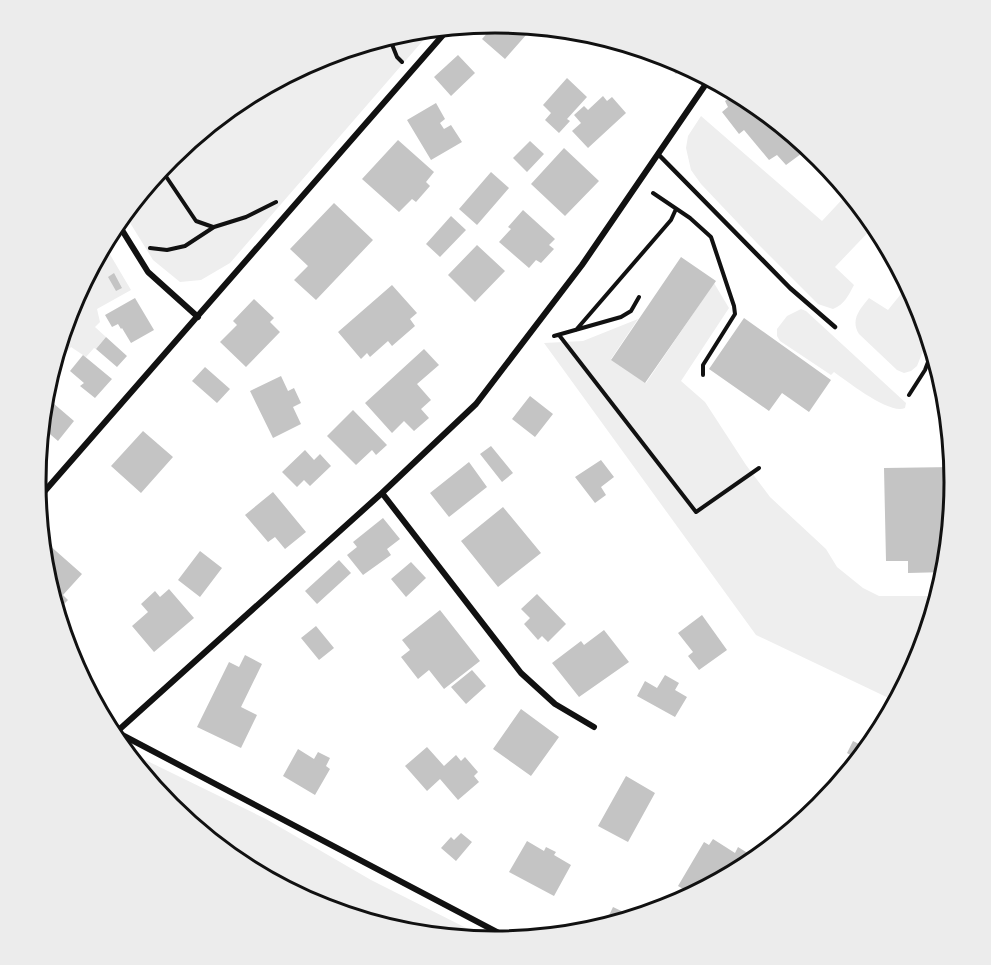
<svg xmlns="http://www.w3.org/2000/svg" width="991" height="965" viewBox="0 0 991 965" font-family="'DM Sans',sans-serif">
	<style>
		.green { fill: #eee }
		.building { fill: #c4c4c4 }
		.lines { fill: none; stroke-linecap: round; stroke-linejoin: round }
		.path { stroke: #111; stroke-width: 4 }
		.service { stroke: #111; stroke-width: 4.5 }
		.minor { stroke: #111; stroke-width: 6 }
		.rim { fill: none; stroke: #111; stroke-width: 3 }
	</style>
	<rect width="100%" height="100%" fill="#fff"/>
	<path class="green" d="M433 29 230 263 201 280 180 282 153 260 124 213 170 157 240 100 320 57 406 31Z
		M701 116 822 221 849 192 876 224 835 267 854 285C848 296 845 304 833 309L818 304 756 242 701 184 691 170 686 148 688 136Z
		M105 246 131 290 97 309 100 322 95 327 106 337 96 349 94 348 86 357 71 347 57 363 54 360 71 306 102 248Z
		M714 283 729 308 681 381 705 402 746 465 770 497 826 549 837 567 863 588 879 596H939L920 659 897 702 756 635 544 343 583 341 638 319 611 359 646 383Z
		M909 284 921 307 929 336 917 366 911 371 904 373 897 370 859 334C850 320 860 309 869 298L888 310Z
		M801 309 806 311 906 403 905 408C890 415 848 382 834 372L831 375 780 341 777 336V329L787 316Z
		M125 752 133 754 266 819 371 880 494 942 405 934 319 907 240 865 170 808Z"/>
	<path class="building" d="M496 23 534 26 505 59 482 39Z
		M654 52 672 58 685 65 676 74Z
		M458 55 475 73 451 96 434 77Z
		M567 78 587 97 567 119 570 121 559 133 545 120 551 113 543 105Z
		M737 92 751 100 809 148 786 165 777 155 769 160 744 130 739 134 722 112 728 107 725 101Z
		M603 96 607 101 612 97 626 113 588 148 572 131 581 123 574 115 584 106 588 110Z
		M436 103 445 119 440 123 444 129 451 125 462 142 431 160 407 120Z
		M398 140 434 172 426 182 430 186 416 202 412 199 399 212 362 179Z
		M530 141 544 154 527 172 513 158Z
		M564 148 599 181 565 216 531 184Z
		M491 172 509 188 477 225 459 209Z
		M334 203 373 240 316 300 294 280 308 266 290 249Z
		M523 210 555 239 549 245 554 249 541 263 536 260 529 268 499 242 511 229 508 227Z
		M451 216 466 230 440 257 426 244Z
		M477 245 505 271 475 302 448 275Z
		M681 257 716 281 645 383 611 360Z
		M114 273 122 288 116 291 108 277Z
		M392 285 417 313 410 319 415 326 392 346 388 341 370 357 367 353 361 359 338 332Z
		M135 298 154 330 131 343 122 328 121 329 118 324 112 327 105 315Z
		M254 299 274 318 270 322 280 332 246 367 220 342 237 325 233 321Z
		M744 318 831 380 809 412 782 393 769 411 709 369Z
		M106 337 127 356 117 367 96 349Z
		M424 349 439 365 417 384 431 400 421 409 429 418 414 431 404 421 392 433 365 403Z
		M83 355 112 379 95 398 80 386 84 383 70 371Z
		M205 367 230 389 217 403 192 381Z
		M940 369 946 389 932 379Z
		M281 376 288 391 294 388 301 403 293 407 301 424 273 438 250 391Z
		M530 396 553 414 535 437 512 419Z
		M46 397 74 421 58 441 44 429 41 432 44 399Z
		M353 410 387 445 376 455 372 450 356 465 327 436Z
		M143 431 173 457 141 493 111 466Z
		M491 446 513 473 502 482 480 454Z
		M305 450 314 460 320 454 331 466 310 486 304 480 297 487 282 472Z
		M601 460 614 477 601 487 606 495 595 503 575 477Z
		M469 462 487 487 449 517 430 493Z
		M954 467 955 483 947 572 908 573V561H886L884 468Z
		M273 492 306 532 285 549 275 537 268 542 245 515Z
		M503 507 541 553 498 587 461 541Z
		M383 518 400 539 387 549 391 555 363 575 347 555 357 547 353 542Z
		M48 544 82 574 63 595 68 600 59 609 55 606 44 572 42 550Z
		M200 551 222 568 200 597 178 580Z
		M339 560 351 573 317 604 305 591Z
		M411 562 426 578 406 597 391 579Z
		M169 589 194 618 154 652 132 626 148 612 141 604 155 591 160 597Z
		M537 594 566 624 548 642 542 636 538 640 524 624 530 618 521 609Z
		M440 610 480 661 444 689 429 670 418 679 401 657 410 650 402 640Z
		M702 615 727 650 699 670 688 656 693 652 678 633Z
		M316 626 334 648 319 660 301 638Z
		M604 630 629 662 579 697 552 663 581 641 584 645Z
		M245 655 262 664 241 707 257 715 241 748 197 727 229 662 239 667Z
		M472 670 486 686 466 704 451 687Z
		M665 675 679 683 675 690 687 697 675 717 637 696 645 681 657 688Z
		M521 709 559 737 531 776 493 749Z
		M861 740 872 745 835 790 852 756 847 753 853 741 859 744Z
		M427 747 444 766 456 755 461 761 465 757 478 772 474 776 479 782 458 800 440 779 427 791 405 766Z
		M298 749 314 759 318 752 330 758 326 766 330 769 315 795 283 776Z
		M626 776 655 793 628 842 598 826Z
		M461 833 472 842 456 861 441 848 451 837 454 840Z
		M713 839 735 853 738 847 754 857 751 862 753 863 686 900 680 896 683 889 678 886 704 842 709 845Z
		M527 841 544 851 546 847 556 852 554 855 571 865 554 896 509 872Z
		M613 907 636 918 607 927 604 926Z"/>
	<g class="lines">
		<path class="path" d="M389 37 397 57 402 62
			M161 169 196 221 213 227
			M653 193 690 218 711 237 734 306 735 314 703 365V375
			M150 248 167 250 185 246 214 227 246 217 276 202
			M576 330 671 220 676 209
			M559 335 696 512 759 468
			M554 336 621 317 631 311 639 297
			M909 395 925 370 933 349
			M671 901 677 904"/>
		<path class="service" d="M658 154 790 288 835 327"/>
		<path class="minor" d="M117 222 148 272 198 317
			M382 493 521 673 555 704 594 727
			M37 500 450 27
			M107 727 514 941
			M112 736 382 493 476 404 582 265 710 78"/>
	</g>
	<path d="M0 0H991V965H0ZM46 482a449 449 0 1 1 898 0a449 449 0 1 1-898 0Z" fill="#ececec" fill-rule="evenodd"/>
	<path class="rim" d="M46 482a449 449 0 1 1 898 0a449 449 0 1 1-898 0Z"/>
</svg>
